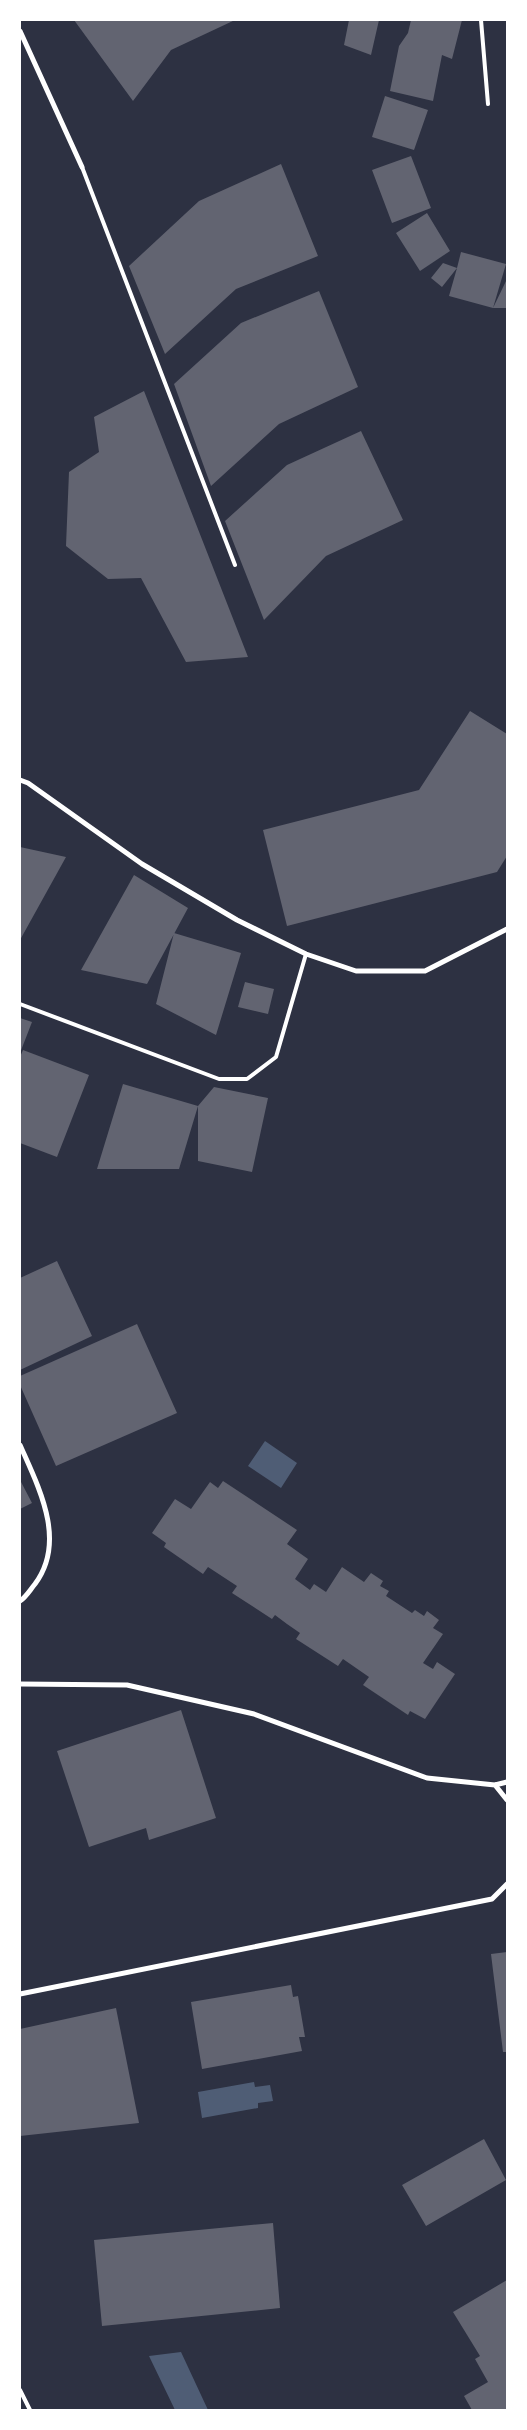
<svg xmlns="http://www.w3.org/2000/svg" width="527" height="2430" viewBox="0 0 527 2430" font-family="'Public Sans',sans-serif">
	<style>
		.water { fill: #4f5d75 }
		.building { fill: #626471 }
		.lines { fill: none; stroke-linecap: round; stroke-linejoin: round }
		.service { stroke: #fff; stroke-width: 4 }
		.minor { stroke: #fff; stroke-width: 5 }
	</style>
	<rect width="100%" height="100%" fill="#2d3142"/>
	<path class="water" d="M265 1441 297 1463 281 1488 248 1466Z
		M254 2082 255 2087 270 2085 273 2101 258 2103V2108L202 2118 198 2092Z
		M181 2352 208 2410H175L149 2356Z"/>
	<path class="building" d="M74 20H235L171 50 133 101Z
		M349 20H379L371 55 344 45Z
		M411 20H462L452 59 442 55 433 101 390 91 399 46 408 33Z
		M385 96 428 110 414 150 372 137Z
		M411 156 431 208 392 223 372 170Z
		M281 164 318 256 236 289 165 354 129 266 199 201Z
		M427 213 450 251 420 271 396 233Z
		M461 252 506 264 493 308 449 296 457 268 442 287 431 278 443 263 457 268Z
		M507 279V308H493Z
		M319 291 358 387 279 424 211 486 174 384 241 323Z
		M144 391 248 657 186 662 141 578 108 579 66 546 69 472 99 452 94 417Z
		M361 431 403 520 326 556 264 620 225 521 287 465Z
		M470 711 507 734V856L497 872 287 926 263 830 419 790Z
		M20 847 66 857 20 940Z
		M134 875 188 908 147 984 81 970Z
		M174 933 241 953 216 1035 156 1004Z
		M245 982 274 989 268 1014 238 1007Z
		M20 1018 32 1022 20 1053Z
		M23 1050 89 1075 57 1157 20 1143V1057Z
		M123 1084 198 1106 214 1087 268 1098 252 1172 198 1161V1106L179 1169H97Z
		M57 1261 92 1336 20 1370V1278Z
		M137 1324 177 1413 56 1466 20 1385V1376Z
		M20 1480 32 1503 20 1509Z
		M223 1481 297 1530 287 1544 308 1559 295 1579 310 1590 314 1584 326 1592 342 1567 364 1582 371 1573 383 1581 380 1586 389 1591 386 1596 412 1613 415 1610 424 1616 427 1611 439 1620 433 1628 443 1634 423 1663 433 1669 437 1662 455 1674 425 1719 410 1711 408 1715 363 1685 369 1677 343 1659 338 1666 296 1639 300 1633 287 1624 275 1615 272 1619 232 1593 237 1586 208 1567 203 1574 164 1547 166 1543 152 1533 175 1499 191 1509 210 1482 218 1488Z
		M181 1710 216 1818 149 1840 146 1828 89 1847 57 1751Z
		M507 1952V2052H503L491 1954Z
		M291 1985 293 1997 298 1996 305 2037H299L302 2051 202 2069 191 2002Z
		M116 2008 139 2123 20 2136V2029Z
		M484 2139 506 2180 426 2226 402 2185Z
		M273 2223 280 2308 102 2326 94 2240Z
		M507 2280V2410H472L464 2396 488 2382 475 2359 480 2356 453 2312Z"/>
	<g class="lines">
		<path class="service" d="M481 20 488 104
			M82 167 235 565
			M20 1004 219 1079H247L276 1057 306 954
			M20 2390 30 2410"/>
		<path class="minor" d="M20 31 82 167
			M20 780 28 783 142 864 237 920 306 954 356 971H425L507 929
			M20 1445C39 1488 67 1541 35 1584 30 1590 26 1597 20 1601
			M20 1684 127 1685 254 1714 427 1778 495 1785 507 1782
			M495 1785 507 1800
			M20 1994 492 1899 507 1884"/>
	</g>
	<rect width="527" height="2430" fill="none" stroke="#ffffff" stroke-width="42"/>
</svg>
